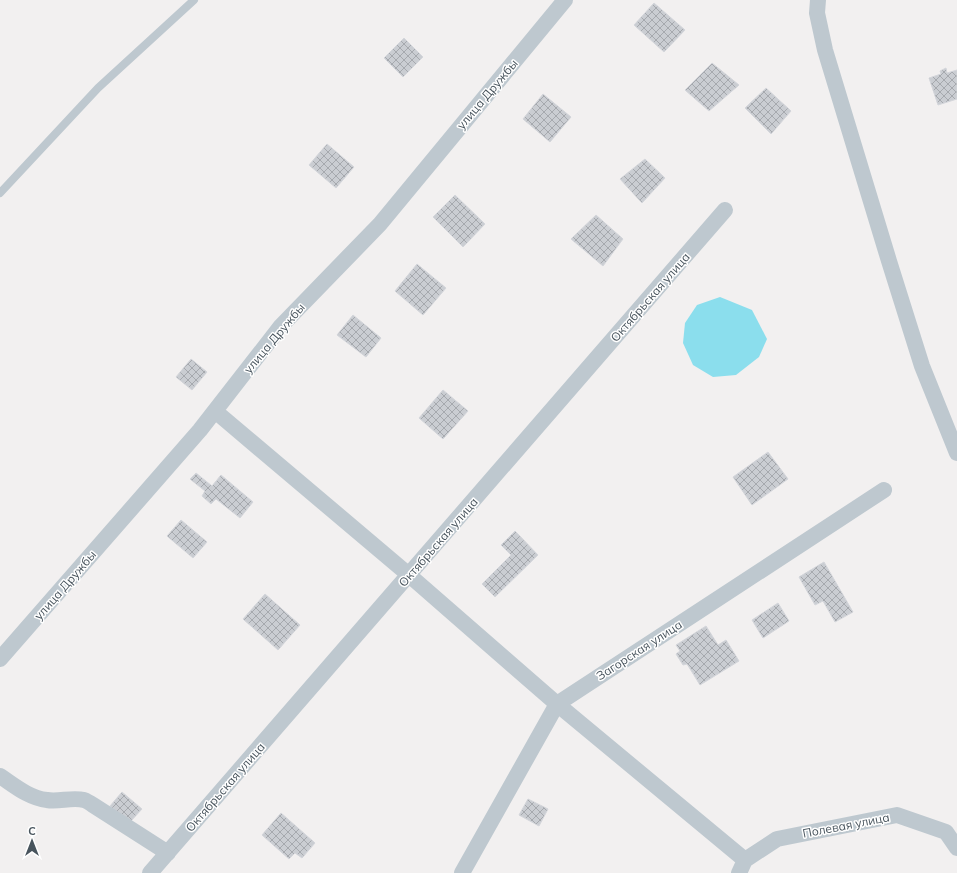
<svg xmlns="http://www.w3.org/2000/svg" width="957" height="873" viewBox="0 0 957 873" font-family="Mulish,sans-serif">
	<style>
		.water { fill: #8bdeed }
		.building { fill: url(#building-cross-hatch); stroke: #d4d6db }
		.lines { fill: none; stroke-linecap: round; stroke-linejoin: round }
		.lane { stroke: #bec8cf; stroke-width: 8 }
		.street { stroke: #bec8cf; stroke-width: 16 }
		.labels { text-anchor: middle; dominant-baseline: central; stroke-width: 3; stroke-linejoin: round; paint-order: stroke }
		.street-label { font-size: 12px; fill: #48545d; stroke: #fff }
	</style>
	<defs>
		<pattern id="building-cross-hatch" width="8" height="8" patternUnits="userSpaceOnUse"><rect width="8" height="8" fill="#cacdd2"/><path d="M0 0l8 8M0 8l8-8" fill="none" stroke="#a6a9ae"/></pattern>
	</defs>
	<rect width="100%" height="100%" fill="#f2f0f0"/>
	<path class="water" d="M720 297 752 310 767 339 759 357 736 375 713 377 693 365 683 343 685 323 697 305Z"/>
	<path class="building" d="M654 3 685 30 664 52 634 25Z
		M404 38 423 57 403 77 384 58Z
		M712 63 739 85 709 111 685 90Z
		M946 68 947 73 957 70V99L938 105 929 78 941 74 940 71Z
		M766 88 791 111 771 134 745 108Z
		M543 94 571 117 550 142 523 119Z
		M327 144 354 167 336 188 309 165Z
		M645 159 665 178 642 203 620 179Z
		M455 195 485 224 463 247 433 217Z
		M596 215 623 239 603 266 571 239Z
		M417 264 446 288 423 315 395 291Z
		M353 315 381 338 366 357 337 335Z
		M191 359 207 372 192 390 176 377Z
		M443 390 468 411 443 439 419 418Z
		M768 452 788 479 752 505 733 477Z
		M196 473 212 486 221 475 253 502 240 518 216 499 211 504 202 496 205 491 190 479Z
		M181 520 207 542 193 558 167 536Z
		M515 531 538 555 495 597 482 584 511 555 501 545Z
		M824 562 853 612 835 622 823 601 815 605 799 577Z
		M265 594 300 625 278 650 243 619Z
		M778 603 789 621 763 638 752 620Z
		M706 626 718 645 726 640 739 661 700 685 687 664 683 665 676 654 680 651 676 645Z
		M122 792 142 809 129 823 110 806Z
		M528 799 548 809 539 826 519 815Z
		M281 813 315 843 302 858 295 853 289 859 262 835Z"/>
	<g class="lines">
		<path class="lane" d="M0 193 98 88 194 0"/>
		<path class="street" d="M818 0 817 13 825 50 889 261 922 366 957 453
			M215 411 409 575 557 704 745 860
			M0 659 200 430 281 326 380 224 565 0
			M0 776C15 786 29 798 47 800 59 802 72 797 84 800 87 801 90 803 93 805L168 853
			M150 873 725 210
			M462 873 557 704 884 490
			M739 873 745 860 777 839 897 815 946 832 957 848"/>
	</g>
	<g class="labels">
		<g class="street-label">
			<text transform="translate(487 94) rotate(-50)">улица Дружбы</text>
			<text transform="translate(650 297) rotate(-49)">Октябрьская улица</text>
			<text transform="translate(274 338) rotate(-50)">улица Дружбы</text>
			<text transform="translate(438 542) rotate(-49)">Октябрьская улица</text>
			<text transform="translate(65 585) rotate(-49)">улица Дружбы</text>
			<text transform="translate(639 650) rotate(-33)">Загорская улица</text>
			<text transform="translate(225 787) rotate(-49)">Октябрьская улица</text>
			<text transform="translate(846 825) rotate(-11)">Полевая улица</text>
		</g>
	</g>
	<g transform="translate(32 841)" stroke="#ffffff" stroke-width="3" paint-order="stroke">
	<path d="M0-3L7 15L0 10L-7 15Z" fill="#48545d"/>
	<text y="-6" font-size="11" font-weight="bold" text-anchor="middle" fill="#48545d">С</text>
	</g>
</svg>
